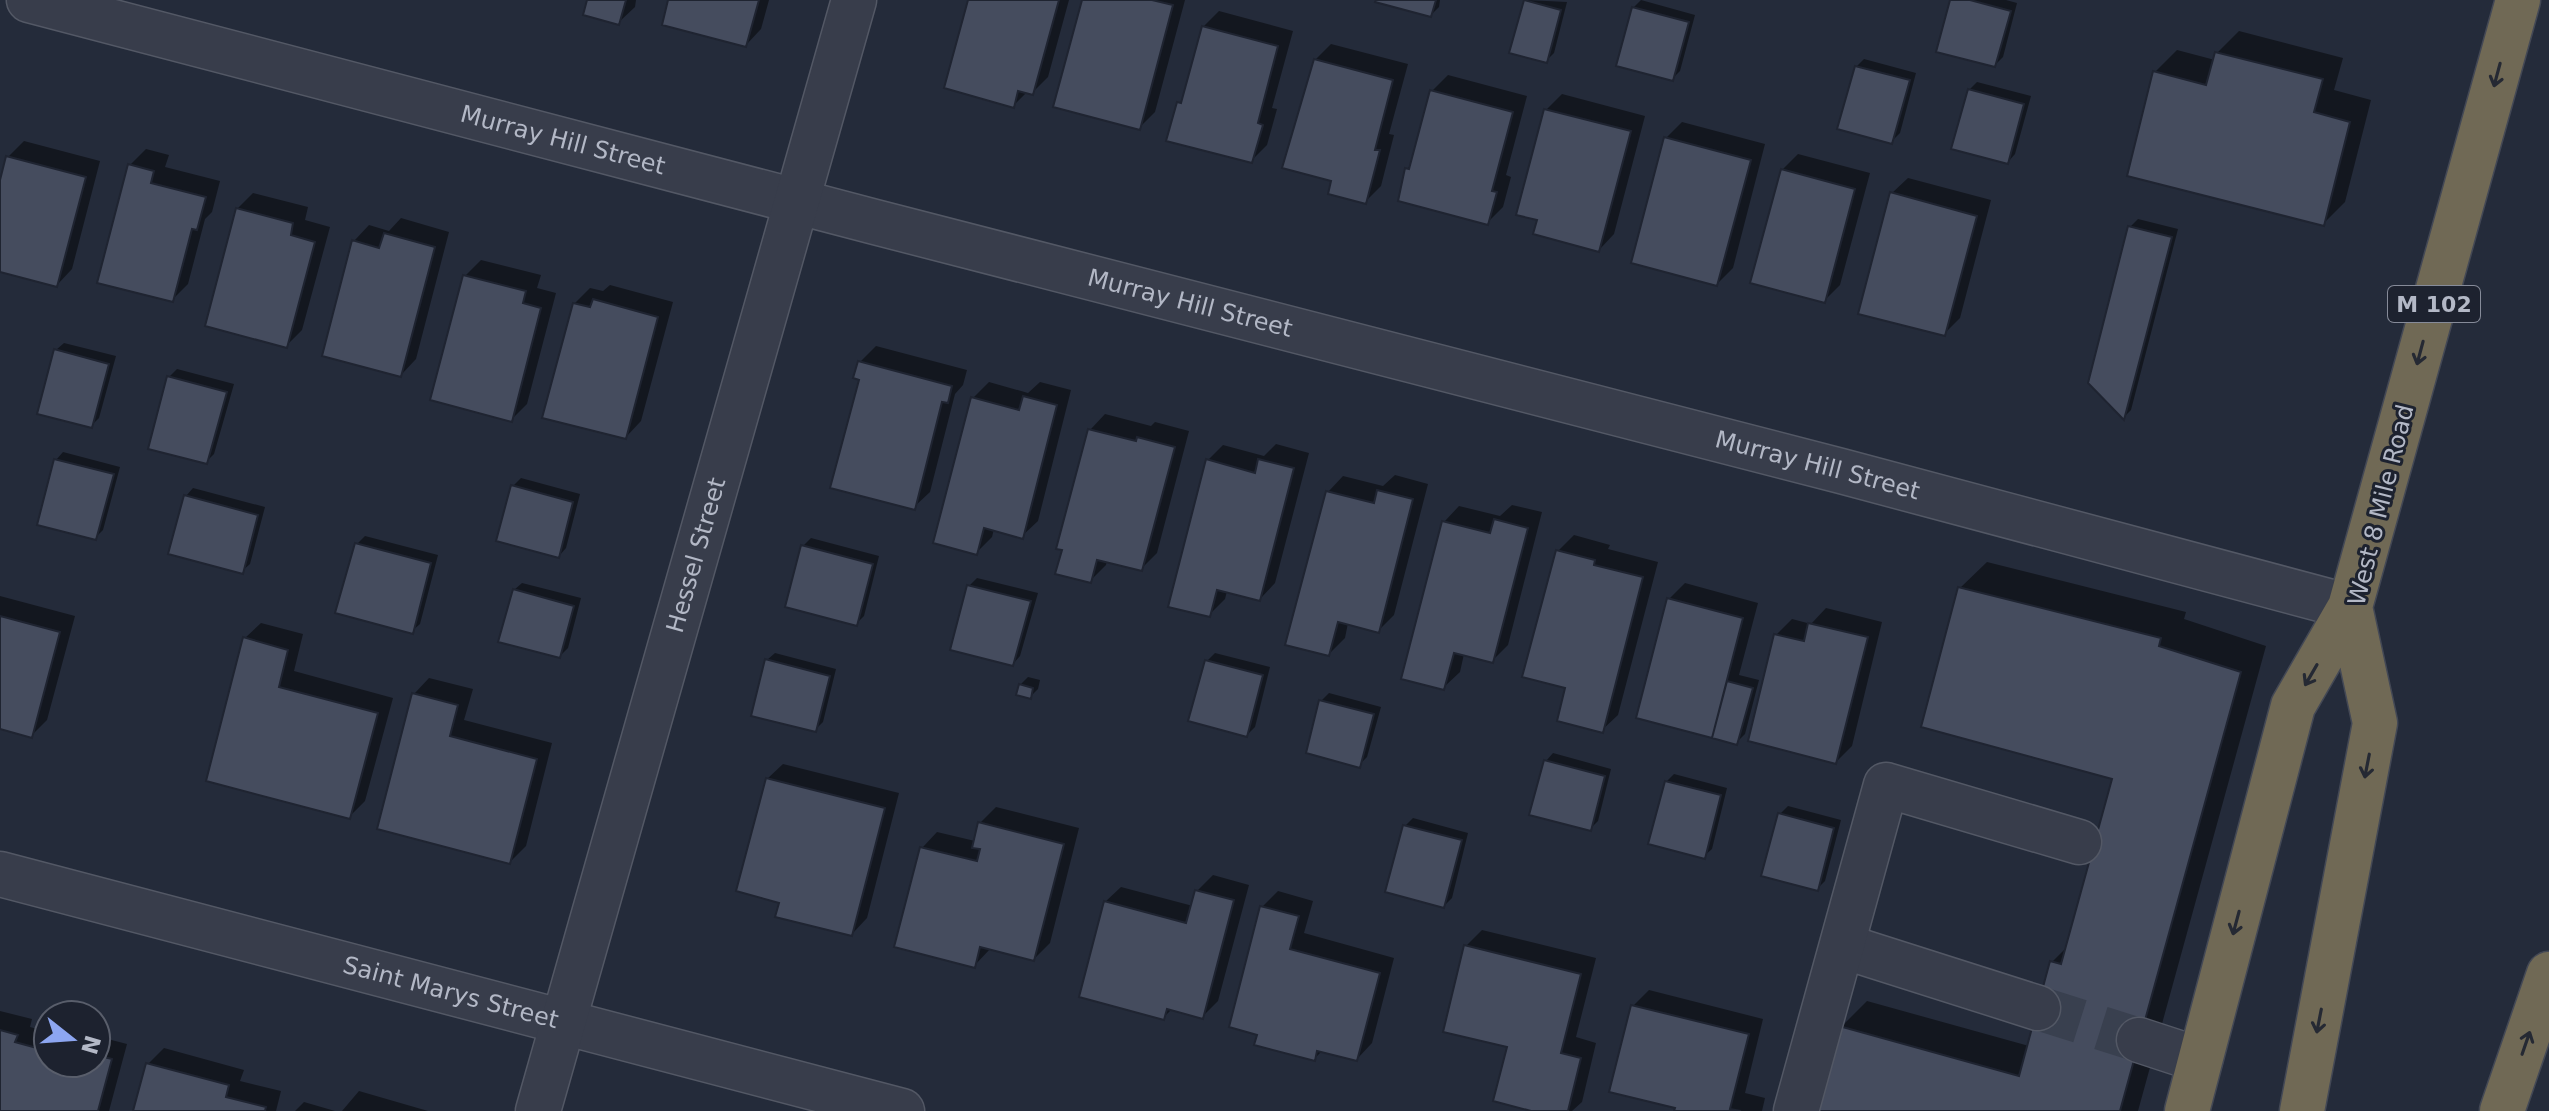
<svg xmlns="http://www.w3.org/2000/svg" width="2549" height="1111" viewBox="0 0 2549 1111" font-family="'DejaVu Sans',sans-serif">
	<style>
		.shadow { fill: #0007 }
		.building { fill: #454c5e; stroke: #1f2431; stroke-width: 2 }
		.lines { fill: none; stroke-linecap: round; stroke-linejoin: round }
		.minor-tunnel { stroke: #39404f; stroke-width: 44; stroke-dasharray: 44 22; stroke-linecap: butt }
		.minor-casing { stroke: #535865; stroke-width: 47 }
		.highway-casing { stroke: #434855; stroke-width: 47 }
		.minor { stroke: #383d4b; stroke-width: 44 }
		.highway { stroke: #706955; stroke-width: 44 }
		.oneway { stroke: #252933 }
		.labels { text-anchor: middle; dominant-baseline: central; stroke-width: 6; stroke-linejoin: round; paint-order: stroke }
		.shield { fill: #1d222f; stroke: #868b99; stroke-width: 2 }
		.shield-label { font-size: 22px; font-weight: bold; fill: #b3b8c6 }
		.street-label { font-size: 24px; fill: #b3b8c6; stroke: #1d222f }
	</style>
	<rect width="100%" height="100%" fill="#242b3a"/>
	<path class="shadow" d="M589 0H636L635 7 619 22Z
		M670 0H769L761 29 746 45Z
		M970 0H1069L1048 77 1032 93 1027 92 1014 105Z
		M1084 0H1185L1155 112 1139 128Z
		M1378 0H1440L1439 7 1431 15Z
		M1526 0 1567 2 1554 53 1546 61 1512 52Z
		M1641 0 1695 15 1680 71 1672 79 1633 8Z
		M1952 0H2006L2017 3 2003 57 1995 65Z
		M1219 11 1293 31 1272 108 1277 109 1267 145 1251 161 1179 104 1185 98 1203 27Z
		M2239 31 2343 58 2334 90 2371 100 2345 202 2323 224 2155 72 2177 50 2215 60 2217 53Z
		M1331 44 1408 64 1389 134 1394 135 1381 186 1365 202 1334 180 1315 60Z
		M1864 59 1916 73 1900 133 1892 141 1856 67Z
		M1448 75 1527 96 1506 175 1511 177 1503 207 1487 223 1407 169 1413 163 1432 91Z
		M1977 82 2031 96 2015 154 2008 162 1969 90Z
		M1562 94 1645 116 1614 234 1599 250 1546 110Z
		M1682 122 1765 144 1733 268 1717 284 1666 138Z
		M24 141 100 161 72 269 57 285 0 270V188L8 157Z
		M146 149 169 155 165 167 220 181 212 212 205 219 188 284 172 300 130 165Z
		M1798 154 1870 173 1840 285 1824 301 1782 170Z
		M1908 178 1991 200 1960 318 1944 334 1892 193Z
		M253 193 308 207 305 220 330 227 302 330 287 345 237 209Z
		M401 218 449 232 416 359 401 375 354 241 369 225 389 231Z
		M2138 219 2178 229 2131 410 2124 417 2130 227Z
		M481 260 541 275 537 288 556 293 527 404 511 420 465 276Z
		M610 285 673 302 641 421 626 437 574 304 590 288 603 291Z
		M64 343 116 356 99 418 91 426 56 350Z
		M876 346 967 370 963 385 955 394 930 492 914 507 861 379 860 362Z
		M177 369 234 384 214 454 206 462 169 377Z
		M989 382 1028 393 1040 382 1071 390 1038 521 1022 536 994 529 992 537 977 552 973 398Z
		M1105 414 1151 426 1155 422 1189 431 1157 553 1141 569 1107 560 1106 565 1090 581V430Z
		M1276 444 1309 453 1275 583 1260 599 1227 591 1225 599 1209 615 1208 460 1223 445 1264 456Z
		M63 452 120 467 103 530 95 538 56 460Z
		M1395 475 1428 484 1394 615 1378 631 1348 623 1345 638 1329 654 1328 492 1343 476 1383 486Z
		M521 478 580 494 566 548 559 556 513 486Z
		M193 488 265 507 250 564 242 571 186 496Z
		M1512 505 1542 512 1508 645 1492 661 1464 654 1460 672 1444 687V522L1459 506 1500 516Z
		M1574 535 1610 545 1608 549 1658 562 1618 715 1602 730 1567 686 1558 551Z
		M365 536 438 555 420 624 412 631 357 544Z
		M811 538 879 556 864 616 856 624 803 546Z
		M1987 562 2186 612 2184 619 2266 646 2138 1111H1818L1841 1027 1867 1001 2029 1046 2052 962 2068 946 2114 778 1960 588Z
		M977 578 1038 593 1020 656 1013 664 969 586Z
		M522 583 581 598 568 648 560 656 514 590Z
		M1685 583 1758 603 1739 675 1759 680 1745 734 1737 742 1639 716 1669 599Z
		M0 596 75 616 47 720 31 736 0 727Z
		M1826 608 1882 622 1852 746 1836 762 1776 635 1792 619 1811 624Z
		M261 623 303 634 294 671 393 698 365 801 350 816 245 638Z
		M775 653 836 669 823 722 815 730 767 660Z
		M1215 653 1270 667 1255 727 1247 735 1207 661Z
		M1028 677 1040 680 1038 689 1030 697 1020 685Z
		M429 678 473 689 464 720 552 743 526 846 510 862 414 694Z
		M1329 693 1381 707 1367 757 1359 765 1321 701Z
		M1553 753 1611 769 1598 821 1590 829 1546 761Z
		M783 764 899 793 867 918 852 934 781 901 767 779Z
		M1674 774 1727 788 1712 849 1704 856 1666 782Z
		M1788 806 1841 820 1825 881 1817 889 1780 814Z
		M996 807 1079 828 1050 943 1034 959 991 948 974 966 922 848 937 832 975 841 980 823Z
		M1413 818 1468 833 1452 898 1444 906 1405 826Z
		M1213 875 1249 885 1218 1001 1202 1017 1173 1008 1164 1017 1105 902 1121 887 1193 906 1197 891Z
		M1278 891 1313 901 1304 933 1394 958 1372 1043 1357 1059 1323 1050 1314 1059 1260 1033 1262 907Z
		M1482 930 1596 958 1576 1037 1596 1043 1582 1102 1572 1111H1540L1466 946Z
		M1649 990 1763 1019 1745 1093 1765 1098 1762 1111H1676L1633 1006Z
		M0 1011 32 1019 30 1027 48 1032V1063H96V1036L127 1044 109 1111H0Z
		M164 1048 244 1070 240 1081 281 1091 276 1111H135L148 1064Z
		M359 1091 428 1111H342Z
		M304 1102 335 1111H295Z"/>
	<path class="building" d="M587 0H626L619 25 583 15Z
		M668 0H759L746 47 662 25Z
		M968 0H1059L1033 95 1018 91 1014 108 944 88Z
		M1082 0H1152L1173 5 1140 130 1053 107Z
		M1376 0H1436L1431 17 1375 2Z
		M1524 0 1561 10 1547 63 1509 53Z
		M1950 0H1970L2011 11 1995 67 1936 52Z
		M1632 7 1689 22 1673 81 1616 66Z
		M1202 26 1278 46 1258 123 1263 125 1252 163 1166 141 1177 102 1181 103Z
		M2215 52 2323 79 2314 112 2350 122 2324 226 2127 176 2153 71 2206 85Z
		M1314 59 1393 80 1375 150H1380L1366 204 1328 194 1331 181 1282 168Z
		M1855 66 1910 80 1892 144 1837 129Z
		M1968 89 2024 104 2008 164 1951 149Z
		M1430 90 1513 112 1492 191 1497 192 1488 225 1398 201 1405 168 1409 169Z
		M1544 109 1631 131 1599 252 1533 234 1537 220 1516 215Z
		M1664 137 1751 160 1717 286 1631 263Z
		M6 156 86 177 57 287 0 272V180Z
		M128 164 154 171 151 183 206 197 197 230 192 229 173 302 97 283Z
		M1781 169 1855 189 1825 303 1750 283Z
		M1890 192 1977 216 1945 336 1858 314Z
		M236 208 293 223 291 235 315 242 287 348 205 326Z
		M2128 226 2172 237 2124 420 2088 383Z
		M384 233 435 247 401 377 322 356 352 240 379 248Z
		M463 275 526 291 523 303 541 308 512 422 430 400Z
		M593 299 658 317 626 439 542 418 573 303 590 307Z
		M54 349 109 364 92 428 37 414Z
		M858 361 952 386 948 403 942 402 915 510 830 488 859 380 853 378Z
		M167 376 227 392 207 464 148 449Z
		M1023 396 1057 405 1023 539 984 528 977 555 933 543 971 397 1019 410Z
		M1088 429 1136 441 1137 437 1175 447 1142 571 1097 560 1091 583 1055 574 1062 550 1056 549Z
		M54 459 114 474 96 540 37 525Z
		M1206 459 1255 473 1258 459 1294 468 1260 601 1217 590 1210 617 1168 607Z
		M511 485 573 502 559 558 496 541Z
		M1377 490 1413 499 1379 633 1338 622 1329 656 1285 645 1326 491 1374 503Z
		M184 495 258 515 243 574 168 554Z
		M1494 519 1528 528 1493 663 1454 653 1444 690 1401 679 1442 521 1490 533Z
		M355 543 431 563 413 634 335 613Z
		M801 545 873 564 857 626 785 607Z
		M1556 550 1595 560 1594 565 1643 577 1603 733 1557 721 1565 688 1522 677Z
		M967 585 1031 601 1013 666 950 650Z
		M1958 587 2161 638 2159 646 2241 672 2120 1111H1816L1839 1026 2019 1076 2050 961 2061 964 2112 779 1921 727Z
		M513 589 574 606 560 658 498 642Z
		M1667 598 1743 618 1712 738 1636 718Z
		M0 616 60 632 32 738 0 729Z
		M1808 623 1868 637 1836 764 1748 741 1774 634 1804 641Z
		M243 637 288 650 279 687 378 713 350 819 206 781Z
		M765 659 830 676 816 732 751 716Z
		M1205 660 1263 675 1247 737 1188 721Z
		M1727 681 1753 688 1737 745 1712 738Z
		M1019 684 1033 688 1031 699 1016 695Z
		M412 693 458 705 450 736 537 759 510 864 377 829Z
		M1319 700 1374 714 1360 768 1306 753Z
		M1544 760 1605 776 1591 831 1529 815Z
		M766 778 885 808 852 936 775 917 779 903 736 891Z
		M1665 781 1721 795 1705 859 1648 844Z
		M1778 813 1834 828 1818 891 1761 876Z
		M978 822 1064 844 1034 961 980 947 975 968 894 947 920 847 977 861 980 849 972 848Z
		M1403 825 1462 840 1444 908 1385 892Z
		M1195 890 1234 900 1203 1019 1167 1009 1164 1020 1079 997 1104 901 1186 923Z
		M1260 906 1299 916 1290 949 1380 973 1357 1061 1317 1051 1315 1061 1254 1045 1257 1035 1229 1027Z
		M1464 945 1581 974 1561 1053 1581 1058 1568 1111H1531L1493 1101 1507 1047 1443 1032Z
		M1631 1005 1749 1034 1730 1109 1741 1111H1674L1675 1108 1609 1092Z
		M0 1030 18 1035 15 1042 48 1051V1063H96V1055L112 1059 98 1111H0Z
		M146 1063 229 1085 226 1097 266 1107 265 1111H133Z"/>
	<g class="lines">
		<path class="minor-tunnel" d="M2038 1008 2139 1040"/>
		<defs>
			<g id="minor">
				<path id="s1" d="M29 0 875 222 1841 471 2350 607"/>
				<path id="s2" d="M0 874 902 1111"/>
				<path d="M1843 946 2038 1008"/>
				<path d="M2139 1040 2200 1060"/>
				<path id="s3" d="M538 1111 854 0"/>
				<path d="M1796 1111 1886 785 2079 842"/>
			</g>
			<path id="highway" d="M2187 1111 2293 706 2350 607
				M2302 1111 2375 723 2350 607 2518 0
				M2502 1111 2549 974"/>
		</defs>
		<use href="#minor" class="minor-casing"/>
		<use href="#highway" class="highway-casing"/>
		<use href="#minor" class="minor"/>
		<use href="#highway" class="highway"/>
	</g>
	<defs><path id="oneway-shaft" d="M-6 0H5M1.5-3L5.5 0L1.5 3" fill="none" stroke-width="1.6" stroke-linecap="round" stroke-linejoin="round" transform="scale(2)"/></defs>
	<g class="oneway">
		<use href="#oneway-shaft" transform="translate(2497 75) rotate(105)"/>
		<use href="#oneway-shaft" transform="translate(2420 353) rotate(105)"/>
		<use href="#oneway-shaft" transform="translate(2311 675) rotate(120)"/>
		<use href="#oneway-shaft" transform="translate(2367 766) rotate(101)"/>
		<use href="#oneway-shaft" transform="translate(2236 923) rotate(105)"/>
		<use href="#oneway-shaft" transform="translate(2319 1021) rotate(101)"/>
		<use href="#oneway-shaft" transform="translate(2526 1043) rotate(-71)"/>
	</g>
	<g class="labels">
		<rect class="shield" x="2388" y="286" width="92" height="36" rx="6"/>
		<g class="shield-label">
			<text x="2434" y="304">M 102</text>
		</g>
		<g class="street-label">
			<text stroke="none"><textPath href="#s1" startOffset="552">Murray Hill Street</textPath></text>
			<text stroke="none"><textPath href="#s1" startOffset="1200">Murray Hill Street</textPath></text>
			<text stroke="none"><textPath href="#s1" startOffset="1848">Murray Hill Street</textPath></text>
			<text transform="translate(2381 505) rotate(-76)">West 8 Mile Road</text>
			<text stroke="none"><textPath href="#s3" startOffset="578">Hessel Street</textPath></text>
			<text stroke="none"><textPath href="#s2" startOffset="466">Saint Marys Street</textPath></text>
		</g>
	</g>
	<g transform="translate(72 1039) rotate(107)"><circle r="38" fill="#1d222f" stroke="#595e6b" stroke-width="2"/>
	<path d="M0-6L14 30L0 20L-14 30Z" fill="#8da6f1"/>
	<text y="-12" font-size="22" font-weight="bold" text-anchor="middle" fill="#b3b8c6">N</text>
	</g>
</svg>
